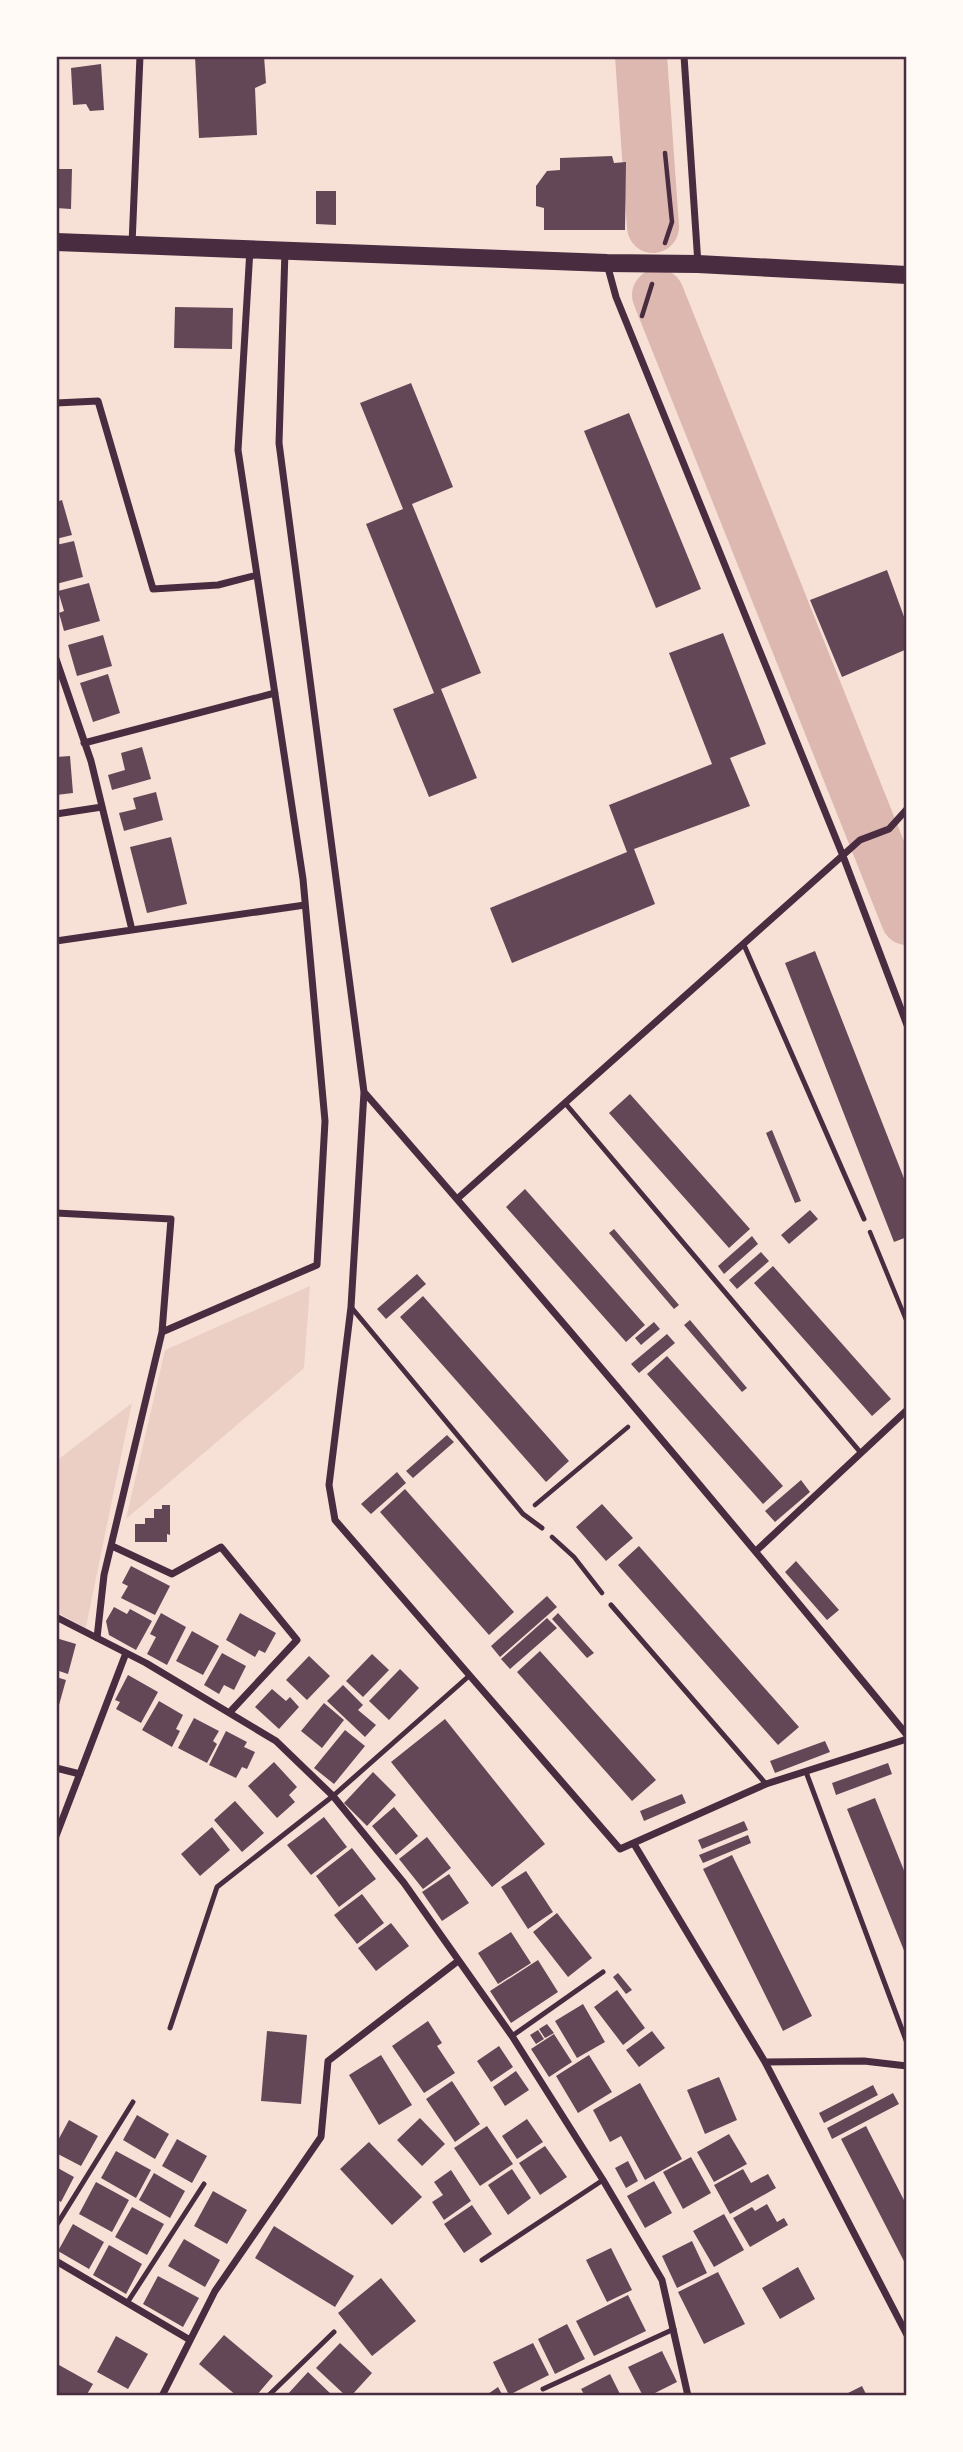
<svg xmlns="http://www.w3.org/2000/svg" width="963" height="2452" viewBox="0 0 963 2452" font-family="'DM Sans',sans-serif">
	<style>
		.green { fill: #ebcfc5 }
		.lines { fill: none; stroke-linecap: round; stroke-linejoin: round }
		.river { stroke: #dcb8b0; stroke-width: 52 }
		.building { fill: #644757 }
		.path { stroke: #4a2c40; stroke-width: 4.5 }
		.service { stroke: #4a2c40; stroke-width: 5 }
		.minor { stroke: #4a2c40; stroke-width: 7 }
		.primary { stroke: #4a2c40; stroke-width: 18 }
		.neatline { fill: none; stroke: #4a2c40; stroke-width: 2.5 }
	</style>
	<rect width="100%" height="100%" fill="#f7e1d7"/>
	<path class="green" d="M310 1286 304 1368 126 1519 165 1350Z
		M132 1403 86 1627V1628L56 1612V1461Z"/>
	<g class="lines">
		<path class="river" d="M641 56 653 227
			M658 295 907 919"/>
	</g>
	<path class="building" d="M195 56H264L266 83 255 88 257 135 199 138Z
		M101 64 104 110 90 111 86 104 73 105 71 68Z
		M612 156 614 163 626 162 625 230H544V208L536 206V186L547 171 560 170V158Z
		M56 169H72L71 209 56 208Z
		M316 191H336V225L316 224Z
		M175 307 233 308 232 349 174 348Z
		M411 383 453 487 412 504 481 673 441 689 477 778 429 797 393 709 434 693 366 524 403 509 360 403Z
		M629 413 701 589 656 608 584 431Z
		M62 500 72 535 56 539V502Z
		M74 541 83 577 56 584V545Z
		M887 570 907 625V649L842 677 810 600Z
		M89 583 100 621 64 631 59 613 64 611 58 591Z
		M723 633 766 744 730 758 750 806 634 849 655 904 512 963 490 908 627 852 609 805 712 764 669 653Z
		M103 635 112 666 77 676 68 645Z
		M108 674 120 713 93 722 80 683Z
		M142 747 151 779 112 790 108 775 125 770 121 753Z
		M70 756 73 793 56 795V757Z
		M156 792 163 820 124 831 119 813 136 809 133 798Z
		M171 837 187 904 147 913 130 847Z
		M815 951 907 1186V1237L894 1242 785 963Z
		M630 1094 750 1229 729 1248 609 1113Z
		M772 1130 801 1201 795 1203 766 1133Z
		M525 1189 645 1325 626 1342 506 1207Z
		M810 1210 818 1219 789 1244 781 1235Z
		M614 1229 679 1305 674 1309 609 1233Z
		M752 1236 758 1244 724 1274 718 1266Z
		M761 1252 769 1261 737 1289 729 1280Z
		M773 1266 891 1399 872 1416 754 1283Z
		M417 1274 426 1284 386 1319 377 1309Z
		M423 1296 569 1461 546 1482 400 1317Z
		M690 1320 747 1388 742 1392 684 1325Z
		M654 1322 660 1329 641 1345 635 1338Z
		M667 1334 675 1343 639 1373 631 1364Z
		M667 1356 783 1486 763 1504 647 1374Z
		M447 1435 454 1442 413 1478 406 1471Z
		M397 1472 406 1483 371 1514 361 1504Z
		M801 1480 810 1492 775 1522 765 1511Z
		M405 1489 514 1612 489 1635 380 1512Z
		M602 1504 633 1538 606 1561 576 1527Z
		M162 1505H170V1535L167 1534V1542H135V1524H145V1518H154V1509H162Z
		M639 1546 799 1727 778 1745 618 1565Z
		M796 1561 839 1610 827 1620 785 1572Z
		M131 1566 170 1586 155 1615 121 1598 128 1586 122 1583Z
		M547 1596 557 1607 500 1657 491 1646Z
		M114 1607 127 1614 130 1609 152 1621 136 1650 109 1635 106 1621Z
		M161 1613 186 1627 167 1665 147 1654 156 1637 150 1634Z
		M240 1613 276 1633 265 1653 259 1650 255 1657 226 1640Z
		M558 1613 594 1653 587 1658 552 1619Z
		M547 1618 557 1628 510 1669 501 1659Z
		M192 1631 219 1646 203 1675 176 1661Z
		M56 1638 76 1644 68 1674 56 1670Z
		M540 1651 656 1780 632 1801 517 1672Z
		M222 1653 246 1666 234 1690 224 1685 219 1694 204 1685Z
		M372 1654 389 1670 363 1697 346 1681Z
		M309 1656 330 1676 307 1700 286 1680Z
		M400 1669 419 1688 389 1720 369 1701Z
		M128 1675 158 1692 141 1723 116 1709 120 1702 115 1700Z
		M56 1677 66 1680 59 1705 56 1704Z
		M343 1685 363 1705 358 1710 376 1725 365 1737 327 1701Z
		M272 1689 286 1701 290 1697 299 1707 279 1729 255 1707Z
		M159 1701 183 1715 176 1729 180 1731 172 1747 142 1730Z
		M324 1703 344 1720 322 1748 301 1731Z
		M194 1718 219 1731 213 1741 217 1744 207 1763 178 1748Z
		M445 1719 545 1844 492 1887 391 1762Z
		M345 1730 365 1746 334 1784 314 1768Z
		M226 1731 247 1742 244 1747 255 1752 247 1769 242 1767 236 1778 209 1765Z
		M825 1741 830 1752 775 1773 770 1761Z
		M274 1762 297 1787 289 1795 295 1802 277 1818 248 1786Z
		M888 1763 892 1774 836 1795 832 1783Z
		M373 1772 396 1795 367 1826 344 1803Z
		M682 1794 686 1803 644 1821 640 1811Z
		M875 1798 907 1878V1958L847 1809Z
		M235 1801 264 1833 242 1852 214 1820Z
		M394 1807 418 1836 396 1855 372 1826Z
		M324 1817 347 1847 311 1875 287 1845Z
		M744 1821 748 1830 702 1849 698 1840Z
		M212 1827 230 1850 200 1876 181 1854Z
		M748 1835 751 1843 703 1863 699 1855Z
		M427 1837 451 1868 423 1889 399 1859Z
		M352 1848 376 1879 339 1907 316 1876Z
		M732 1855 812 2016 783 2031 703 1869Z
		M526 1871 553 1912 528 1929 501 1887Z
		M449 1874 469 1903 442 1921 422 1892Z
		M362 1894 384 1923 357 1944 334 1915Z
		M557 1913 592 1958 568 1977 533 1932Z
		M391 1923 409 1946 376 1971 358 1948Z
		M511 1932 531 1963 498 1984 478 1953Z
		M538 1960 558 1992 511 2023 490 1991Z
		M618 1973 632 1990 626 1994 613 1977Z
		M617 1990 645 2028 623 2045 594 2007Z
		M583 2004 605 2042 577 2058 555 2021Z
		M428 2021 442 2043 437 2046 455 2073 424 2093 392 2046Z
		M547 2024 554 2033 545 2038 539 2029Z
		M538 2030 544 2039 536 2044 530 2035Z
		M267 2031 307 2035 301 2104 261 2101Z
		M652 2031 665 2048 639 2067 626 2050Z
		M554 2034 572 2062 549 2077 531 2049Z
		M499 2046 513 2067 491 2082 477 2061Z
		M381 2055 412 2105 379 2125 349 2075Z
		M589 2055 612 2092 578 2113 556 2076Z
		M516 2071 529 2090 505 2106 493 2087Z
		M719 2077 737 2120 705 2134 687 2090Z
		M452 2081 480 2124 455 2142 426 2099Z
		M640 2083 682 2159 645 2180 621 2136 610 2142 593 2110Z
		M873 2085 878 2095 824 2123 819 2113Z
		M893 2093 899 2104 832 2139 827 2128Z
		M137 2115 169 2134 155 2159 123 2140Z
		M420 2118 445 2144 422 2166 397 2140Z
		M527 2119 543 2142 517 2159 502 2136Z
		M69 2120 98 2136 81 2166 56 2153V2144Z
		M487 2126 513 2164 480 2186 454 2148Z
		M866 2126 907 2206V2267L841 2139Z
		M729 2134 747 2164 714 2182 697 2152Z
		M177 2139 207 2156 192 2183 162 2166Z
		M369 2142 422 2197 392 2225 340 2169Z
		M545 2146 567 2177 540 2195 519 2163Z
		M116 2151 151 2170 136 2198 101 2178Z
		M691 2157 711 2193 683 2209 663 2172Z
		M628 2161 638 2181 626 2188 615 2168Z
		M56 2167 74 2177 61 2202 56 2199Z
		M512 2169 531 2198 508 2215 488 2185Z
		M743 2169 751 2183 768 2174 776 2188 730 2214 714 2185Z
		M451 2170 471 2201 444 2220 432 2202 443 2195 434 2182Z
		M154 2173 185 2191 170 2218 139 2200Z
		M654 2181 672 2213 645 2228 627 2196Z
		M96 2182 129 2200 112 2232 79 2214Z
		M213 2191 247 2210 227 2244 194 2226Z
		M767 2204 777 2222 784 2218 788 2225 750 2247 733 2218 752 2207 755 2211Z
		M472 2205 492 2234 464 2253 444 2224Z
		M132 2207 164 2224 147 2255 115 2237Z
		M724 2214 744 2250 714 2267 693 2231Z
		M73 2224 104 2242 89 2269 58 2251Z
		M274 2226 354 2276 335 2307 255 2258Z
		M184 2239 220 2260 205 2287 168 2266Z
		M692 2241 707 2273 677 2288 662 2256Z
		M109 2245 142 2264 126 2294 93 2275Z
		M611 2248 632 2290 607 2302 586 2260Z
		M798 2267 815 2299 780 2319 762 2288Z
		M718 2272 745 2324 704 2344 678 2292Z
		M158 2276 199 2298 183 2327 143 2304Z
		M381 2278 416 2321 372 2356 338 2313Z
		M628 2295 646 2331 594 2356 576 2321Z
		M567 2324 585 2359 555 2374 538 2339Z
		M224 2335 273 2376 256 2396H237L199 2364Z
		M116 2336 148 2354 128 2389 97 2372Z
		M340 2343 372 2373 351 2396H346L316 2368Z
		M533 2343 549 2375 509 2395 493 2362Z
		M662 2351 677 2382 649 2396H643L628 2367Z
		M59 2365 93 2384 86 2396H56V2370Z
		M308 2372 333 2396H286Z
		M610 2374 621 2396H585L581 2389Z
		M862 2386 867 2396H842Z
		M498 2387 503 2396H485Z"/>
	<g class="lines">
		<path class="path" d="M665 243 672 222 665 153
			M642 316 652 284
			M870 1232 907 1322
			M535 1505 628 1427
			M552 1537 574 1557 602 1593"/>
		<path class="service" d="M744 945 864 1219
			M565 1103 861 1453
			M351 1307 523 1514 542 1528
			M611 1605 766 1784
			M806 1772 907 2043
			M170 2028 217 1887 333 1796 469 1676
			M512 2036 603 1972
			M56 2226 133 2102
			M482 2260 603 2180
			M127 2303 204 2184
			M543 2389 674 2329
			M268 2396 334 2332"/>
		<path class="minor" d="M684 56 698 264
			M132 244 140 56
			M285 251 279 443 364 1092 351 1307 329 1485 335 1520 620 1849 766 1784 907 1739
			M607 264 616 297 843 856 907 1025
			M56 403 98 401 153 589 218 585 257 575
			M56 659 91 761 132 930
			M84 743 275 693
			M56 814 102 807
			M56 941 305 905
			M364 1092C549 1304 729 1518 907 1735
			M457 1199 860 840 889 829 907 809
			M56 1213 171 1219 162 1332
			M112 1546 172 1574 221 1547 297 1640 230 1712
			M756 1551 907 1410
			M56 1617 146 1663 276 1741 333 1796 404 1883 512 2036 603 2180 662 2280 688 2396
			M97 1638 104 1575 162 1332 317 1265 325 1121 303 879 238 450 250 249
			M56 1768 80 1774
			M56 1836 126 1653
			M634 1844 765 2062 907 2335
			M765 2062 864 2061 907 2066
			M56 2261 190 2340
			M162 2396 215 2291 321 2137 328 2061 458 1961"/>
		<path class="primary" d="M56 242 607 263 698 264 907 275"/>
	</g>
	<rect width="963" height="2452" fill="none" stroke="#fffaf5" stroke-width="116"/>
	<rect x="58" y="58" width="847" height="2336" class="neatline"/>
</svg>
